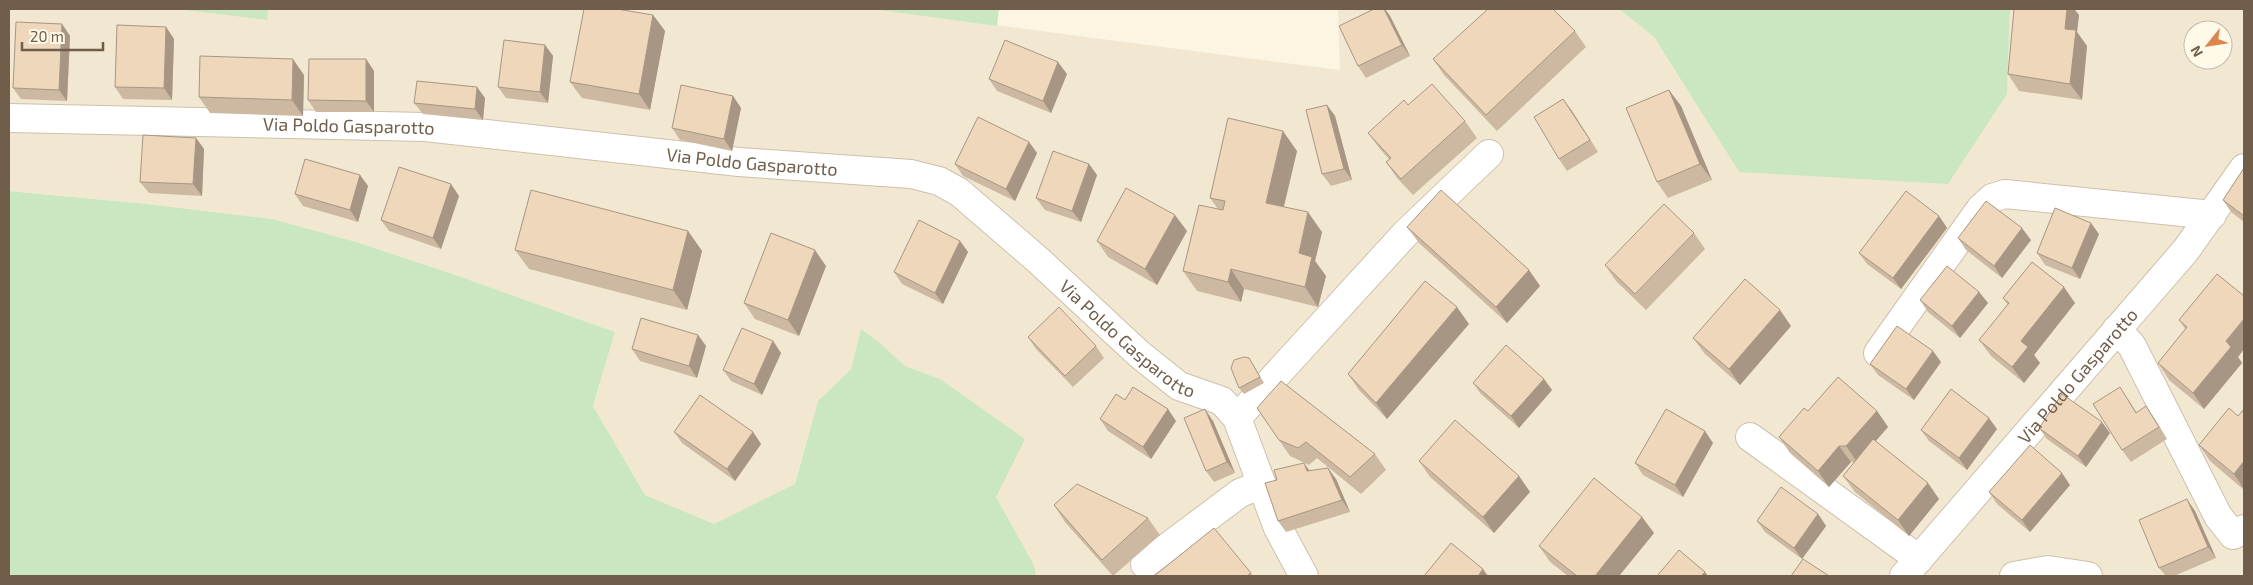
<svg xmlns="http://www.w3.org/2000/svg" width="2253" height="585" viewBox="0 0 2253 585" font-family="'Exo 2',sans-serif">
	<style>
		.residential { fill: #f2e8d1; fill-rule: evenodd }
		.green { fill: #cbe7c2 }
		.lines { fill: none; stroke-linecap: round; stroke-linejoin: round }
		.minor-casing { stroke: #cdc0ac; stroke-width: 30 }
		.minor { stroke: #fff; stroke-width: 28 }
		.wall { fill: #cdb9a1 }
		.shaded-wall { fill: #a79683 }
		.building { fill: #eed7bb; stroke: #a79683 }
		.labels { text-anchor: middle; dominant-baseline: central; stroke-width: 4.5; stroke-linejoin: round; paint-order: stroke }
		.street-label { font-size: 18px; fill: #705e4a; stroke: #fef9e8 }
	</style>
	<rect width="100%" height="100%" fill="#fbf5e2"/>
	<path class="residential" d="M9 9H175L266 20 268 9H872L1340 70 1338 11 1341 9H1619L1654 37 1739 172 2007 94 2010 9H2244V576H1036L1034 565 996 497 940 379 905 366 880 343 861 330 851 369 818 401 795 484 714 524 645 495 593 406 615 332 450 273 356 242 273 219 147 204 9 191ZM2193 30H2223V60H2193Z"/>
	<path class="green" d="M175 9H268L267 20Z
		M872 9H999L997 26Z
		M1619 9H2010L2007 94 1948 184 1739 172 1654 37Z
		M9 191 147 204 273 219 356 242 450 273 615 332 593 406 645 495 714 524 795 484 818 401 851 369 861 329 880 343 905 366 940 379 1025 439 996 497 1034 565 1036 576H9Z"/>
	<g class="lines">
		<defs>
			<g id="minor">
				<path id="s1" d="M9 118 425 127 739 162 911 174 939 181 959 192 1038 260 1139 354 1179 386 1222 401 1237 418 1278 528 1304 576"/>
				<path d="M2117 329 2132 346 2218 516 2233 535 2244 529"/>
				<path d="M1878 353 1981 208 1992 198 2005 194 2212 215"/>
				<path d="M1237 418 1406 233 1489 154"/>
				<path d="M1750 437 1919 559"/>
				<path d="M1145 564 1240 493 1262 484"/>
				<path id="s2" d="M1904 576 2186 250 2244 168"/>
				<path d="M2014 576 2048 570 2088 576"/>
			</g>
		</defs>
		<use href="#minor" class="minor-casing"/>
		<use href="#minor" class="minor"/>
	</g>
	<path class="wall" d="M1374 9H1385L1390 16 1410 56 1366 78 1358 66Z
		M2014 9H2074L2079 15 2077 32 2087 46 2082 100 2019 91 2008 74Z
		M653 15 665 31 650 110 582 98 570 82Z
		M62 24 70 36 67 101 21 99 13 88Z
		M166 27 174 39 172 100 123 99 115 87Z
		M1575 31 1586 47 1497 131 1444 75 1433 59Z
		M545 45 553 56 548 103 506 98 498 87Z
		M366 59 374 71V112H316L308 100Z
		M1067 74 1051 113 997 91 989 79Z
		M304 75 303 116 210 113 199 97Z
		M1669 90 1681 106 1712 180 1668 198 1657 182Z
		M733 96 741 108 732 151 680 140 672 128Z
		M485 98 483 120 423 114 414 103Z
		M1563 99 1598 152 1567 171 1559 159Z
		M1327 105 1335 116 1352 180 1331 186 1322 174Z
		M1408 105 1465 121 1477 138 1413 195 1397 178 1386 162 1389 159 1380 149 1368 133Z
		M196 138 204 149 202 196 149 193 140 182Z
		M1029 142 1037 153 1015 201 963 176 955 164Z
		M1297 151 1284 207 1322 232 1315 261 1326 276 1318 307 1244 289 1241 302 1197 291 1183 271 1218 209 1210 198Z
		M1089 164 1097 175 1081 222 1045 210 1036 198Z
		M2244 168V222L2231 212 2223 200Z
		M360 175 368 186 358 222 303 206 295 194Z
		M459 196 441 249 389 231 381 220Z
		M1939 216 1947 228 1901 289 1867 264 1859 253Z
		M1407 227 1529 270 1540 286 1507 323 1419 243Z
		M688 231 702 251 687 310 529 269 515 250Z
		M1187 231 1157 285 1108 257 1097 241Z
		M1694 233 1705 249 1646 310 1616 281 1605 265Z
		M2099 234 2080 279 2045 265 2037 253Z
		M1958 238 2031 240 2002 278 1966 250Z
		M960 241 968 252 943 304 902 284 894 272Z
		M826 266 799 336 755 319 744 303Z
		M1979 292 1988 303 1960 338 1928 312 1920 300Z
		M2244 296V349L2238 357 2242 363 2204 409 2169 380 2158 363 2186 330 2179 320Z
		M2003 298 2075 303 2034 355 2040 363 2024 383 1991 356 1979 340 2008 305Z
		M1469 324 1387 419 1359 390 1348 374Z
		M1791 326 1740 385 1705 354 1693 338Z
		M698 335 706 346 697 378 640 361 632 349Z
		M1028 337 1096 346 1104 358 1073 387 1036 349Z
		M773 341 781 353 762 395 731 381 723 370Z
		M1941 362 1914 400 1878 375 1870 364Z
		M1253 364 1264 383 1244 394 1239 388Z
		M1544 379 1552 390 1519 428 1481 394 1473 383Z
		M2128 399 2137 413 2146 406 2167 439 2131 462 2122 450Z
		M1125 400 1176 421 1151 459 1108 431 1100 419Z
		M1257 408 1375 454 1386 470 1361 494 1317 458 1309 465 1290 456Z
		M2244 409V490L2210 461 2199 445 2238 416Z
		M1808 411H1877L1888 427 1876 441 1939 499 1909 536 1855 492 1843 476 1854 462H1851L1829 487 1790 453 1779 437Z
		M1213 421 1235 473 1214 482 1206 471Z
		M2039 428 2110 433 2086 467 2047 439Z
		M1997 429 1967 470 1929 441 1921 430Z
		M674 432H753L761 444 735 481 682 443Z
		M1713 443 1683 497 1643 475 1635 463Z
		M1419 461 1519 476 1530 492 1494 533 1430 477Z
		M1310 471 1336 479 1350 512 1286 532 1278 521Z
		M2070 485 2030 532 1997 504 1989 492Z
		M1054 505 1148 518 1160 535 1113 576 1065 522Z
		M2195 511 2216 558 2174 576H2166L2159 568Z
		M1818 514 1826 526 1802 559 1765 532 1757 521Z
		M1642 517 1654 533 1619 576H1568L1550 562 1539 546Z
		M1251 573 1253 576H1154Z"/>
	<path class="shaded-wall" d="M1384 9H1385L1390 16 1410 56 1402 45Z
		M2067 9H2074L2079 15 2077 32 2087 46 2082 100 2070 84 2065 29Z
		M653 15 665 31 650 110 639 94Z
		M62 24 70 36 67 101 59 90Z
		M166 27 174 39 172 100 164 88Z
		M545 45 553 56 548 103 540 92Z
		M293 59 304 75 303 116 292 100Z
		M366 59 374 71V112L366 101Z
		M1058 62 1067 74 1051 113 1043 101Z
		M477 87 485 98 483 120 475 109Z
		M1669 90 1681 106 1712 180 1700 164Z
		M733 96 741 108 732 151 724 139Z
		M1563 99 1572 111 1598 152 1590 140Z
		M1327 105 1335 116 1352 180 1344 169Z
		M1283 131 1297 151 1280 222 1266 203Z
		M196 138 204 149 202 196 193 184Z
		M1029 142 1037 153 1015 201 1006 189Z
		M1089 164 1097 175 1081 222 1072 211Z
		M360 175 368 186 358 222 350 210Z
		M451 184 459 196 441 249 433 238Z
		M1308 212 1322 232 1315 261 1326 276 1318 307 1305 287 1299 253Z
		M1175 215 1187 231 1157 285 1145 269Z
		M1939 216 1947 228 1901 289 1893 278Z
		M2091 223 2099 234 2080 279 2072 268Z
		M2022 228 2031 240 2002 278 1994 266Z
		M688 231 702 251 687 310 673 290Z
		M960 241 968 252 943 304 935 293Z
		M815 250 826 266 799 336 788 320Z
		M1231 269 1244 289 1241 302 1228 282Z
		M1529 270 1540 286 1507 323 1496 307Z
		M2064 287 2075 303 2034 355 2040 363 2024 383 2012 367 2021 341Z
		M1979 292 1988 303 1960 338 1952 326Z
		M1457 307 1469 324 1387 419 1376 403Z
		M1780 310 1791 326 1740 385 1729 369Z
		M2244 319V349L2238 357 2242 363 2204 409 2193 393 2226 341Z
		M698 335 706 346 697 378 689 366Z
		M773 341 781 353 762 395 754 384Z
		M1933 351 1941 362 1914 400 1906 389Z
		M1544 379 1552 390 1519 428 1511 416Z
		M2146 406 2154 418 2167 439 2159 427Z
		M1168 409 1176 421 1151 459 1143 447Z
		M1205 409 1213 421 1235 473 1227 462Z
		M1877 411 1888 427 1857 462 1846 446Z
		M1989 418 1997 429 1967 470 1959 458Z
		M2102 422 2110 433 2086 467 2078 456Z
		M1705 431 1713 443 1683 497 1675 485Z
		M753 432 761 444 735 481 727 469Z
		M1839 446 1851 462 1829 487 1818 471Z
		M2244 461V489L2234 474Z
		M1304 463 1312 474 1307 471Z
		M1328 468 1336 479 1350 512 1342 500Z
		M2062 473 2070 485 2030 532 2022 520Z
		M1519 476 1530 492 1494 533 1483 517Z
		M1928 483 1939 499 1909 536 1898 520Z
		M2187 499 2195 511 2216 558 2208 547Z
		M1818 514 1826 526 1802 559 1794 548Z
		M1642 517 1654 533 1619 576H1595Z
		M1483 569 1488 576H1478Z
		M1705 572 1708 576H1701Z"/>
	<path class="building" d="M584 9H617L653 15 639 94 570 82Z
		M1374 9H1384L1402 45 1358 66 1339 26Z
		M1488 9H1553L1575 31 1486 115 1433 59Z
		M2014 9H2067L2065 29 2076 30 2070 84 2008 74Z
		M16 22 62 24 59 90 13 88Z
		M117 25 166 27 164 88 115 87Z
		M504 40 545 45 540 92 498 87Z
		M1005 40 1058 62 1043 101 989 79Z
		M200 56 293 59 292 100 199 97Z
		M309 59H366V101L308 100Z
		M417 81 477 87 475 109 414 103Z
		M1432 84 1465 121 1401 179 1386 162 1391 158 1368 133 1404 100 1408 105Z
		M681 85 733 96 724 139 672 128Z
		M1669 90 1700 164 1657 182 1626 108Z
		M1563 99 1590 140 1559 159 1534 117Z
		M1327 105 1344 169 1322 174 1306 110Z
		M978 117 1029 142 1006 189 955 164Z
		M1228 118 1283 131 1266 203 1308 212 1299 253 1312 257 1305 287 1231 269 1228 282 1183 271 1199 205 1223 210 1225 201 1210 198Z
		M143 135 196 138 193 184 140 182Z
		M1053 151 1089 164 1072 211 1036 198Z
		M305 159 360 175 350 210 295 194Z
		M399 167 451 184 433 238 381 220Z
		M2244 168V216L2223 200Z
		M1126 188 1175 215 1145 269 1097 241Z
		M531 190 688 231 673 290 515 250Z
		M1441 190 1529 270 1496 307 1407 227Z
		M1906 191 1939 216 1893 278 1859 253Z
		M1986 201 2022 228 1994 266 1958 238Z
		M1664 204 1694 233 1635 294 1605 265Z
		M2055 208 2091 223 2072 268 2037 253Z
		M919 220 960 241 935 293 894 272Z
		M771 233 815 250 788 320 744 303Z
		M2032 262 2064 287 2021 341 2028 347 2012 367 1979 340 2009 303 2003 298Z
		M1947 266 1979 292 1952 326 1920 300Z
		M2217 274 2244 296V319L2226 341 2231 347 2193 393 2158 363 2187 327 2179 320Z
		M1745 279 1780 310 1729 369 1693 338Z
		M1425 281 1457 307 1376 403 1348 374Z
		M1059 307 1096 346 1065 376 1028 337Z
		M641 318 698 335 689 366 632 349Z
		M1897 326 1933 351 1906 389 1870 364Z
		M742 328 773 341 754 384 723 370Z
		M1506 345 1544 379 1511 416 1473 383Z
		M1244 357 1249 358 1260 377 1239 388 1231 368 1234 360Z
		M1838 377 1877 411 1846 446H1839L1818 471 1779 437 1804 408 1808 411Z
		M1281 381 1375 454 1350 477 1306 442 1298 448 1279 440 1257 408Z
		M1133 387 1168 409 1143 447 1100 419 1116 394 1125 400Z
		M2120 387 2136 413 2146 406 2159 427 2122 450 2093 404Z
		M1951 389 1989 418 1959 458 1921 430Z
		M2062 394 2102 422 2078 456 2039 428Z
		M700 395 753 432 727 469 674 432Z
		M2229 408 2238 416 2244 409V461L2234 474 2199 445Z
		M1205 409 1227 462 1206 471 1184 418Z
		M1666 409 1705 431 1675 485 1635 463Z
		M1455 420 1519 476 1483 517 1419 461Z
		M1873 439 1928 483 1898 520 1843 476Z
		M2030 445 2062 473 2022 520 1989 492Z
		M1304 463 1307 471 1328 468 1342 500 1278 521 1265 483 1277 480 1274 470Z
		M1594 478 1642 517 1595 576H1577L1539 546Z
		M1077 484 1148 518 1102 560 1054 505Z
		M1781 487 1818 514 1794 548 1757 521Z
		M2187 499 2208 547 2159 568 2139 520Z
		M1214 528 1251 573 1247 576H1154Z
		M1451 543 1483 569 1478 576H1424Z
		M1679 550 1705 572 1701 576H1657Z
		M1803 559 1829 576H1791Z"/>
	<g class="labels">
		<g class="street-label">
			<text stroke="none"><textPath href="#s1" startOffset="340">Via Poldo Gasparotto</textPath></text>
			<text stroke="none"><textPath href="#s1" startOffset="745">Via Poldo Gasparotto</textPath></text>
			<text stroke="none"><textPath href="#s1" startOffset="1180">Via Poldo Gasparotto</textPath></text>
			<text stroke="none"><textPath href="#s2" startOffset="265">Via Poldo Gasparotto</textPath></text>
		</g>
	</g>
	<rect width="2253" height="585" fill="none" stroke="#705e4a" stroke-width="20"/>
	<g transform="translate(2208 45) rotate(240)"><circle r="24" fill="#fef9e8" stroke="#c5bba9"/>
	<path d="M0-4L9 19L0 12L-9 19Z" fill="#de844e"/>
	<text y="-8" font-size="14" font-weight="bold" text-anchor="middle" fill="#705e4a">N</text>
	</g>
	<path d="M22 42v8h81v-8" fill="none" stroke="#705e4a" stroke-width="2.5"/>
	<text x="30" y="42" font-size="15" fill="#705e4a" stroke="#fef9e8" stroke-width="4" paint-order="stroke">20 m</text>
</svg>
